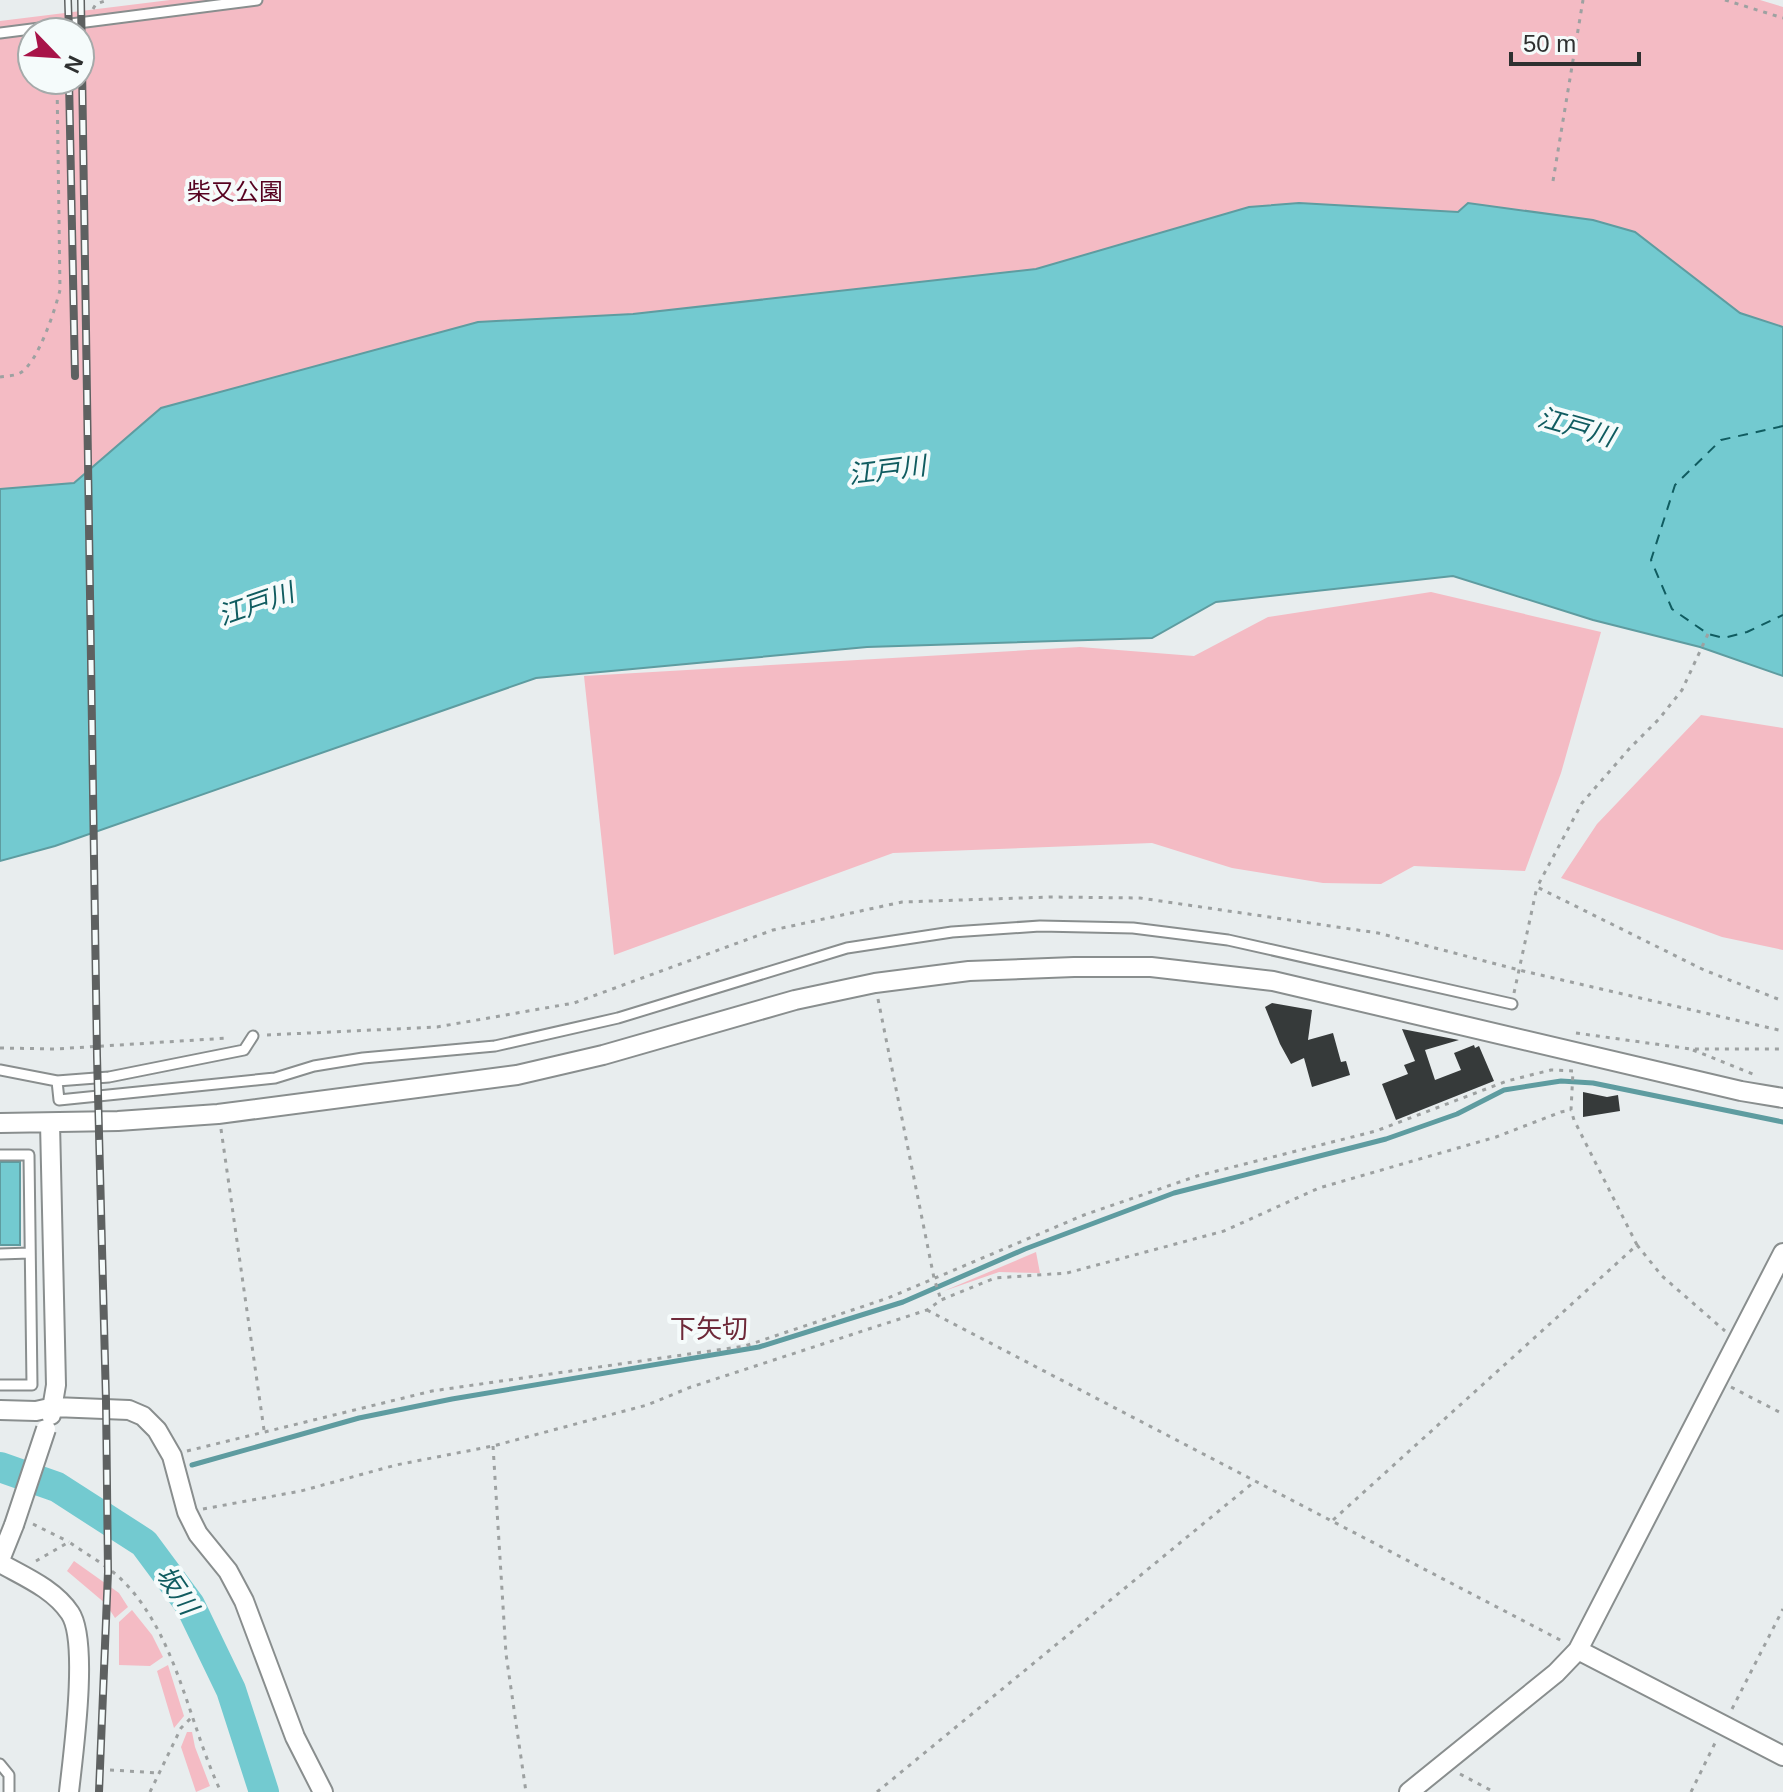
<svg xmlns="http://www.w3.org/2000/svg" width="1783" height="1792" viewBox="0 0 1783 1792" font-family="Arial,'Noto Sans JP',sans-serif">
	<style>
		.green { fill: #f4bbc4; fill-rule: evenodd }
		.water { fill: #73cad0; stroke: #5e9ca0; stroke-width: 2 }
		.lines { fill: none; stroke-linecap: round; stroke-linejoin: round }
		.stream { stroke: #5e9ca0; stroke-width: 5 }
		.river { stroke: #73cad0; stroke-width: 30 }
		.ferry { stroke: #105c60; stroke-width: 2; stroke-dasharray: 10 8; stroke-linecap: butt }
		.building { fill: #363a3a }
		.lane-casing { stroke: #898e8e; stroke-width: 13 }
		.street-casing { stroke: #898e8e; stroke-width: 22 }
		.path { stroke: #9da1a1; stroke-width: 3; stroke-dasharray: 4 6; stroke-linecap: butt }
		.lane { stroke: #fff; stroke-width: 9 }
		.street { stroke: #fff; stroke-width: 18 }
		.rail-casing { stroke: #5e6161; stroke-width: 8 }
		.rail { stroke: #f5fbfb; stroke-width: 5; stroke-dasharray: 15; stroke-linecap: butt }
		.street-bridge-casing { stroke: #898e8e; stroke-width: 22; stroke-linecap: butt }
		.street-bridge { stroke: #fff; stroke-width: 18 }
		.labels { text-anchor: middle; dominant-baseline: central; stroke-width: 8; stroke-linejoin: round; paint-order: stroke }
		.park-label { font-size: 24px; fill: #560220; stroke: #f5fbfb }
		.water-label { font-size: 26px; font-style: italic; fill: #105c60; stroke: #f5fbfb }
		.neighbourhood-label { font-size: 26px; fill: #6e2939; stroke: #f5fbfb }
	</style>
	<rect width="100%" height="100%" fill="#e8edee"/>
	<path class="green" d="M170 0H1760L1783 7V327L1740 313 1635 232 1593 220 1468 203 1459 212 1299 203 1249 207 1036 269 633 314 478 322 161 408 74 484 0 489V21ZM32 32H80V80H32Z
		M1431 592 1601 632 1561 773 1525 871 1414 866 1381 884 1323 883 1232 868 1152 843 893 853 614 955 584 676 1080 647 1194 656 1268 617Z
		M1701 715 1783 728V950L1722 937 1561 878 1597 824Z
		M1036 1252 1040 1273 999 1272 944 1291Z
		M74 1561 119 1593 128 1607 115 1618 106 1604 67 1571Z
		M132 1610 152 1635 163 1657 150 1666 119 1665V1622Z
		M168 1665 184 1716 174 1728 157 1671Z
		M187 1732H192L195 1747 210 1786 196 1792 181 1747Z"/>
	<path class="water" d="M1299 203 1458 212 1468 203 1593 220 1635 232 1740 313 1783 327V676L1700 647 1593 620 1453 576 1216 602 1152 638 867 647 536 678 55 846 0 861V489L74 483 161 408 478 322 633 314 1036 269 1249 207Z
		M0 1162H20V1245H0Z"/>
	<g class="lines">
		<path class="stream" d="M192 1465 359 1418 452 1399 759 1347 903 1302 1025 1249 1174 1193 1386 1139 1457 1114 1504 1090 1561 1081 1593 1083 1783 1122"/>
		<path class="river" d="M0 1467 57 1487 144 1543 190 1605 231 1690 264 1792"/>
		<path class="ferry" d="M1783 426 1721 440 1675 485 1651 560 1672 609 1708 634 1724 638 1747 632 1783 615"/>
	</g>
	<path class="building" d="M1272 1003 1312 1010 1308 1040 1333 1033 1341 1062 1346 1061 1350 1075 1312 1087 1304 1058 1291 1064 1280 1044 1265 1007Z
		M1402 1029 1459 1040 1425 1050 1435 1080 1461 1070 1454 1053 1474 1045 1475 1048 1479 1046 1494 1081 1396 1120 1382 1084 1408 1074 1404 1065 1415 1061Z
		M1583 1092 1607 1097 1618 1095 1620 1111 1583 1117Z"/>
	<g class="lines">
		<defs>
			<path id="lane" d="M0 33 257 0
				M0 1070 57 1081 109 1077 244 1050 253 1036
				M57 1081 59 1100 275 1078 314 1066 363 1058 495 1046 618 1018 847 948 952 932 1040 926 1133 928 1228 940 1512 1004
				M0 1155H29L32 1385H0
				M0 1254 30 1253
				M0 1764 9 1775V1792"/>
			<path id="street" d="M0 1123 118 1121 218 1114 517 1075 603 1055 795 1000 875 983 969 971 1074 967H1151L1273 981 1741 1091 1783 1098
				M50 1123 56 1385 51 1415
				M0 1410 36 1411 54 1407 129 1410 143 1416 157 1430 172 1456 187 1512 198 1534 228 1571 244 1601 295 1737 323 1792
				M0 1560 14 1525
				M0 1563C25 1577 54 1589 70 1613 89 1641 73 1755 69 1792
				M1578 1650 1783 1756
				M1409 1792 1556 1673 1578 1650 1783 1253"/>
		</defs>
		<use href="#lane" class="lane-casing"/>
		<use href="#street" class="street-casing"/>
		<path class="path" d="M1725 0 1783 18
			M93 9 96 4 108 0
			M1553 181 1583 0
			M0 377C5 376 15 376 20 373 38 363 55 310 60 290L57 80
			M1708 634 1682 690 1659 719 1629 749 1582 803 1537 887 1704 970 1783 1001
			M1514 993 1537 887
			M878 999 934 1278 941 1300
			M1576 1033 1691 1049H1783
			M267 1035 437 1027 574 1003 773 930 902 902 1050 897 1140 898 1378 933 1519 970 1783 1031
			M0 1048 56 1049 228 1038
			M1693 1050 1753 1074
			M221 1129 264 1430
			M1637 1245 1662 1276 1725 1331
			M927 1310 1564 1642
			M1731 1387 1783 1414
			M493 1446 506 1654 526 1792
			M187 1451 432 1391 745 1346 888 1298 1084 1215 1197 1176 1376 1131 1507 1081 1551 1070 1573 1071
			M203 1509 301 1491 396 1465 493 1446 647 1405 691 1387 927 1310 941 1300 995 1278 1067 1273 1224 1231 1319 1188 1496 1137 1561 1112 1571 1110
			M1333 1520 1637 1245 1574 1120 1571 1110 1573 1071
			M33 1524 69 1542
			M36 1561 69 1542C85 1553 104 1564 119 1577 177 1632 188 1723 221 1792
			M1732 1709 1783 1609
			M110 1770 159 1773
			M1460 1774 1494 1792
			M150 1792 181 1728 193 1716
			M877 1792 1254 1482
			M1691 1792 1716 1741"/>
		<use href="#lane" class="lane"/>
		<use href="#street" class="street"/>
		<defs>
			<path id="rail" d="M68 0 69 32
				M81 0 97 1056 106 1401 108 1572 99 1792
				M69 80 75 376"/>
		</defs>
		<use href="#rail" class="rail-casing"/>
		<use href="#rail" class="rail"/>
		<defs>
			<path id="street-bridge" d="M14 1525 46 1429"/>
		</defs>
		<use href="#street-bridge" class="street-bridge-casing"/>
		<use href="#street-bridge" class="street-bridge"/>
	</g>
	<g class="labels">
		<g class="park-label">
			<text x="235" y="191">柴又公園</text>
		</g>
		<g class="water-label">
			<text transform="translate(1576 427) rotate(16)">江戸川</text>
			<text transform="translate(887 470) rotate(-7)">江戸川</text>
			<text transform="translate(256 604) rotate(-19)">江戸川</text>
			<text transform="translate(177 1590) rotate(56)">坂川</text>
		</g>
		<g class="neighbourhood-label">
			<text x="709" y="1329">下矢切</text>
		</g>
	</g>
	<g transform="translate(56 56) rotate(115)"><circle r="38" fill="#f5fbfb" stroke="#a5aaaa" stroke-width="2"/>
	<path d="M0-6L14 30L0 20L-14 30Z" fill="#a81348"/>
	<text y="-12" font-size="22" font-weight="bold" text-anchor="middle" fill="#2e3030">N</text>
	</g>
	<path d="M1511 52v12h128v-12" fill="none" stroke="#2e3030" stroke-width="4"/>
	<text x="1523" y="52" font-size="24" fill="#2e3030" stroke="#f5fbfb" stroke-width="6" paint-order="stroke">50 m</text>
</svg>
